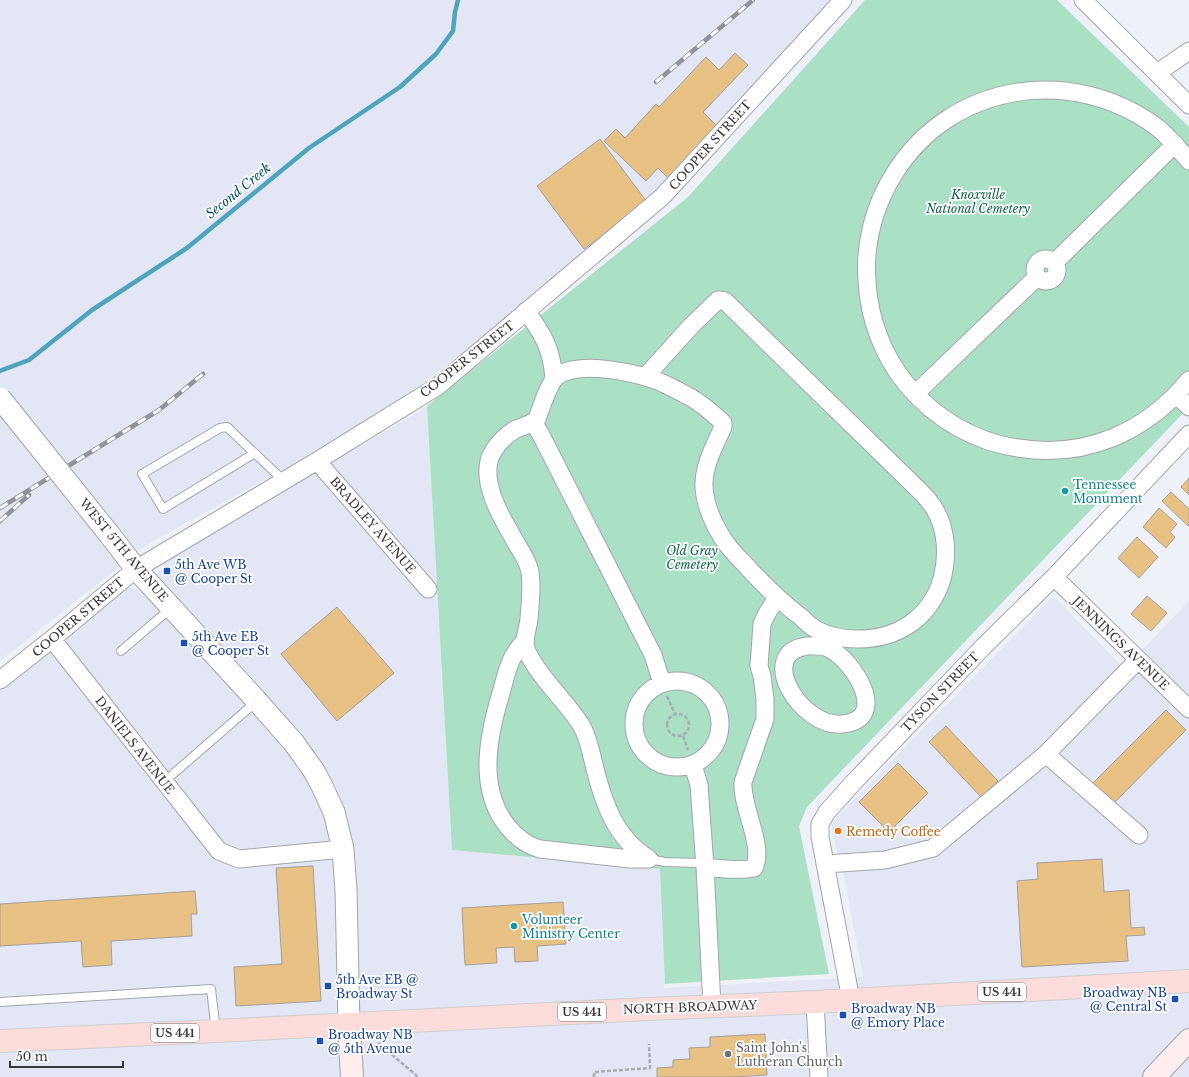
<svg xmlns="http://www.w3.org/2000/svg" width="1189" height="1077" viewBox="0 0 1189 1077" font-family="'Libre Baskerville',serif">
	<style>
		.built { fill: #e2e6f5 }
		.green { fill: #aae0c4 }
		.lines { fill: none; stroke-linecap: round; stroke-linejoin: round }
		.stream { stroke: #4da4bb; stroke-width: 4.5 }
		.building { fill: #e8c285; stroke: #a4a099 }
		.service-casing { stroke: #a3a5ac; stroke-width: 10 }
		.minor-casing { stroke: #a3a5ac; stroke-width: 19 }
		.tertiary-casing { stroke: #a3a5ac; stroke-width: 23 }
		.secondary-casing { stroke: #a3a5ac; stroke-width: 24 }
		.primary-casing { stroke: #cfcfd0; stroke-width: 24 }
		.path { stroke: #abacb2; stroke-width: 2.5; stroke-dasharray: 4 2; stroke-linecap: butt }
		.service { stroke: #fff; stroke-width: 8 }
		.minor { stroke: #fff; stroke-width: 17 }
		.tertiary { stroke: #fff; stroke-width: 21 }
		.secondary { stroke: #fdeded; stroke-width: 22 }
		.primary { stroke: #fbdcdb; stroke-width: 22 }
		.rail-casing { stroke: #919398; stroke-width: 4.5 }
		.rail { stroke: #fff; stroke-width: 3; stroke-dasharray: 9; stroke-linecap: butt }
		.tertiary-bridge-casing { stroke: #a3a5ac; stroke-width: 23; stroke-linecap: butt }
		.tertiary-bridge { stroke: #fff; stroke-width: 21 }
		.culture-dot { fill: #0f9aa8; stroke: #fff; stroke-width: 1.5 }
		.transit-dot { fill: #1a4fb4; stroke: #fff; stroke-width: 1.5 }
		.food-dot { fill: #e8710a; stroke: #fff; stroke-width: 1.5 }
		.worship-dot { fill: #6b7280; stroke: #fff; stroke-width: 1.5 }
		.labels { text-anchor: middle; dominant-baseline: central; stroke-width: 3.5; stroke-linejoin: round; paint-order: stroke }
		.shield { fill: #fff; stroke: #737476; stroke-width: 1 }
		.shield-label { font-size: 11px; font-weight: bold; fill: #37383b }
		.street-label { font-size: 12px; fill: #37383b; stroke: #fff }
		.park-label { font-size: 12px; font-style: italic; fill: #0d6746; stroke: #fff }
		.culture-label { font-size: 12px; fill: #0d838f; stroke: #fff; text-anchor: start }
		.transit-label { font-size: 12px; fill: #164399; stroke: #fff; text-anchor: start }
		.food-label { font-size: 12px; fill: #c56008; stroke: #fff; text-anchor: start }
		.worship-label { font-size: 12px; fill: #5b616d; stroke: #fff; text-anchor: start }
		.water-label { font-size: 13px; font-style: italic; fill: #045364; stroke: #fff }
	</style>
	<rect width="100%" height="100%" fill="#eff1f9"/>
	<path class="built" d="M0 0H832L662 189 516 310 410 393 291 465 148 544 0 661Z
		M427 406 452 850 660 869 665 984 663 988 863 977 845 881 832 832V824L835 819 1051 598H1055L1121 665 1147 645 1189 601V1077H0V685L123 588H133L138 590 163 568V564L165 560 410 417Z"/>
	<path class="green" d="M865 0H1057L1189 127V407L807 807 799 826 829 974 665 984 660 869 452 850 427 406 688 197Z"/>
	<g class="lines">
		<path class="stream" d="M0 371 29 360 92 310 187 248 309 148 400 87 436 54 453 31 455 12 458 0"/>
	</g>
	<path class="building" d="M735 53 748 65 703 112 717 126 668 178 658 168 646 181 604 141 616 129 625 138 656 104 659 107 706 57 719 70Z
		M600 139 647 202 584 249 537 186Z
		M1189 478V495L1181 487Z
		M1171 492 1189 509V525L1188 526 1162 501Z
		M1159 508 1177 524 1170 532 1175 537 1166 548 1143 527Z
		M1137 537 1158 557 1139 578 1118 558Z
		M1147 596 1167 613 1151 631 1131 614Z
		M337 607 394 673 337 721 281 654Z
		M1166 710 1186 730 1113 804 1093 783Z
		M946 726 998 781 981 797 929 742Z
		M898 763 928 793 889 832 859 802Z
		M1102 859 1104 892 1129 890 1131 928 1144 927 1145 935 1126 936 1128 961 1022 967 1017 881 1038 879 1037 863Z
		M313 866 321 1001 236 1006 234 967 282 964 276 868Z
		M195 891 197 914H191L192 936 111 941 112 965 83 967 81 941 0 946V904Z
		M563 902 566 944 537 946 538 961 515 962 514 947 496 948 497 963 465 965 462 908Z
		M765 1034 767 1075 734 1077H657V1068L673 1067V1060L690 1059 689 1048 710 1047V1037Z"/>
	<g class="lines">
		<defs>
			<path id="service" d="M255 453 163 509 142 474 220 428 227 427 284 481
				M121 651 171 608
				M173 774 257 701
				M649 859 665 862 699 863 705 867
				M0 1002 211 989 216 1031"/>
			<path id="minor" d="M1083 0 1189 105
				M1157 73 1189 51
				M1189 161C1179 149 1170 138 1158 128 1073 64 951 82 894 174 874 206 864 244 867 281 869 319 883 356 907 385 935 418 974 442 1018 448 1086 459 1146 432 1189 380
				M1035 270a11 11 0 1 1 22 0a11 11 0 1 1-22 0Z
				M1054 263 1175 144
				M526 311C543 334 552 349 554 379
				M645 377 691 326 718 300 725 301 923 494C927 499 931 503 934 508 947 529 948 556 942 579 930 618 898 639 858 639 844 639 830 637 817 630 811 627 806 622 801 617 782 603 766 587 750 570 742 561 733 553 726 543 715 528 705 506 704 487 703 466 715 445 723 427V423L720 420C710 411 700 402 688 396 677 390 666 384 655 380 631 372 578 360 556 377 550 382 540 410 537 419 531 425 523 426 516 429 505 435 492 449 489 461 483 488 502 518 515 541 520 550 526 558 529 568 533 582 530 604 529 619 528 629 523 639 526 649 528 655 533 662 536 667 550 688 568 704 581 725 588 736 591 752 594 765 603 802 615 838 649 859
				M915 394 1037 277
				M1177 395 1189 407
				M534 423 541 435 653 655 662 683
				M317 461 428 589
				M1054 577 1189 709
				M52 639 219 851 239 859 343 849
				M525 640C521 645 517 650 514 655 507 666 505 680 501 693 488 736 477 789 508 827 517 838 526 845 540 849L630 859H649
				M807 646C814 646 822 645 828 648 854 660 891 720 842 724 801 728 755 653 807 646Z
				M0 680 52 639 136 569 317 461 438 386 662 197 843 0
				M634 724a43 43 0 1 1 86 0a43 43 0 1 1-86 0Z
				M1046 754 1139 835
				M693 765 699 785 705 867 712 1006
				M825 864 885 860 933 848 1046 754 1138 660
				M705 867C721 869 739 871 754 868 765 846 741 807 743 782L765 719V699L762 676 759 666 762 624 766 615 773 604 779 599
				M851 1000 820 837V824L827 812 852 784 984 646 1054 577 1189 434
				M815 1002 819 1077"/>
			<path id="tertiary" d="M109 534 136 569 257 701 294 743 314 771 322 786 334 812 343 849 346 890 349 1024"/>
			<path id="secondary" d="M349 1024 352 1077
				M1154 1077 1189 1040"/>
			<path id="primary" d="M0 1041 216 1031 648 1009 815 1002 1189 981"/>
		</defs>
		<use href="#service" class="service-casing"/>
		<use href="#minor" class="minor-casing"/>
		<use href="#tertiary" class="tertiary-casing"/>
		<use href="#secondary" class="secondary-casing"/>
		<use href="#primary" class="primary-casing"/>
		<path class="path" d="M667 696 675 714
			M667 725a11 11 0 1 1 22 0a11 11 0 1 1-22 0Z
			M683 736 688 750
			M378 1043 416 1075 417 1077
			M594 1077V1072L650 1068 649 1044"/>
		<use href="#service" class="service"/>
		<use href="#minor" class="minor"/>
		<use href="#tertiary" class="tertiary"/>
		<use href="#secondary" class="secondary"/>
		<use href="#primary" class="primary"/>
		<defs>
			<path id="rail" d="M656 82 753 0
				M0 508 159 410 203 374
				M0 521 29 495"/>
		</defs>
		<use href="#rail" class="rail-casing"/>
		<use href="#rail" class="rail"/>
		<defs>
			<path id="tertiary-bridge" d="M0 398 109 534"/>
		</defs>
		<use href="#tertiary-bridge" class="tertiary-bridge-casing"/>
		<use href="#tertiary-bridge" class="tertiary-bridge"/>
	</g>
	<g class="culture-dot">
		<circle cx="1065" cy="491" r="4"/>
		<circle cx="514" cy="926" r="4"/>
	</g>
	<g class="transit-dot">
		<rect x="163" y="567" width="8" height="8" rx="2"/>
		<rect x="180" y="639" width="8" height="8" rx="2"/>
		<rect x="324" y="982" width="8" height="8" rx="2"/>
		<rect x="1171" y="995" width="8" height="8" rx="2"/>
		<rect x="839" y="1011" width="8" height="8" rx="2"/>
		<rect x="316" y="1037" width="8" height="8" rx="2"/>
	</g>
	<circle class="food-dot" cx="838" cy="831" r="4"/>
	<circle class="worship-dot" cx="728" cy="1054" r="4"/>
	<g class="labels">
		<g class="shield">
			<rect x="978" y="983" width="48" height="18" rx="3"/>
			<rect x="558" y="1003" width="48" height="18" rx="3"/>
			<rect x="151" y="1024" width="48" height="18" rx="3"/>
		</g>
		<g class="shield-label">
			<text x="1002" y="992">US 441</text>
			<text x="582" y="1012">US 441</text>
			<text x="175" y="1033">US 441</text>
		</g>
		<g class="street-label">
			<text transform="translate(710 145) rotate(-48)">COOPER STREET</text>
			<text transform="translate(467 359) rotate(-38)">COOPER STREET</text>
			<text transform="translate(373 525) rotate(49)">BRADLEY AVENUE</text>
			<text transform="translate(124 550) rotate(50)">WEST 5TH AVENUE</text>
			<text transform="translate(78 617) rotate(-40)">COOPER STREET</text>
			<text transform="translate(1121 643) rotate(44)">JENNINGS AVENUE</text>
			<text transform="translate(940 692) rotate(-46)">TYSON STREET</text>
			<text transform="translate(135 745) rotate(52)">DANIELS AVENUE</text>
			<text transform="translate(690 1007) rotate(-2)">NORTH BROADWAY</text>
		</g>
		<g class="park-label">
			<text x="978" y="194">Knoxville<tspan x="978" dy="14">National Cemetery</tspan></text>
			<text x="692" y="550">Old Gray<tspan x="692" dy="14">Cemetery</tspan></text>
		</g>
		<g class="culture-label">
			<text x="1073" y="484">Tennessee<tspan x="1073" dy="14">Monument</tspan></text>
			<text x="522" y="919">Volunteer<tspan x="522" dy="14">Ministry Center</tspan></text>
		</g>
		<g class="transit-label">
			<text x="175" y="564">5th Ave WB<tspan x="175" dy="14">@ Cooper St</tspan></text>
			<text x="192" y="636">5th Ave EB<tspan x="192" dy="14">@ Cooper St</tspan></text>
			<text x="336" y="979">5th Ave EB @<tspan x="336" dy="14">Broadway St</tspan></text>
			<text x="1167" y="992" text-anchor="end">Broadway NB<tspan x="1167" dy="14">@ Central St</tspan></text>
			<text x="851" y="1008">Broadway NB<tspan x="851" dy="14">@ Emory Place</tspan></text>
			<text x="328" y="1034">Broadway NB<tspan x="328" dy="14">@ 5th Avenue</tspan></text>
		</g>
		<g class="food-label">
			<text x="846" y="831">Remedy Coffee</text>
		</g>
		<g class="worship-label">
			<text x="736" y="1047">Saint John's<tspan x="736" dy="14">Lutheran Church</tspan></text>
		</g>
		<g class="water-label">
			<text transform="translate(238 191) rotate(-39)">Second Creek</text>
		</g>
	</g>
	<path d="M10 1061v6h113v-6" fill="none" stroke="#37383b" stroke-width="2"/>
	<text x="16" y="1061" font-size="12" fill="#37383b" stroke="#ffffff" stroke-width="3" paint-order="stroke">50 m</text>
</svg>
